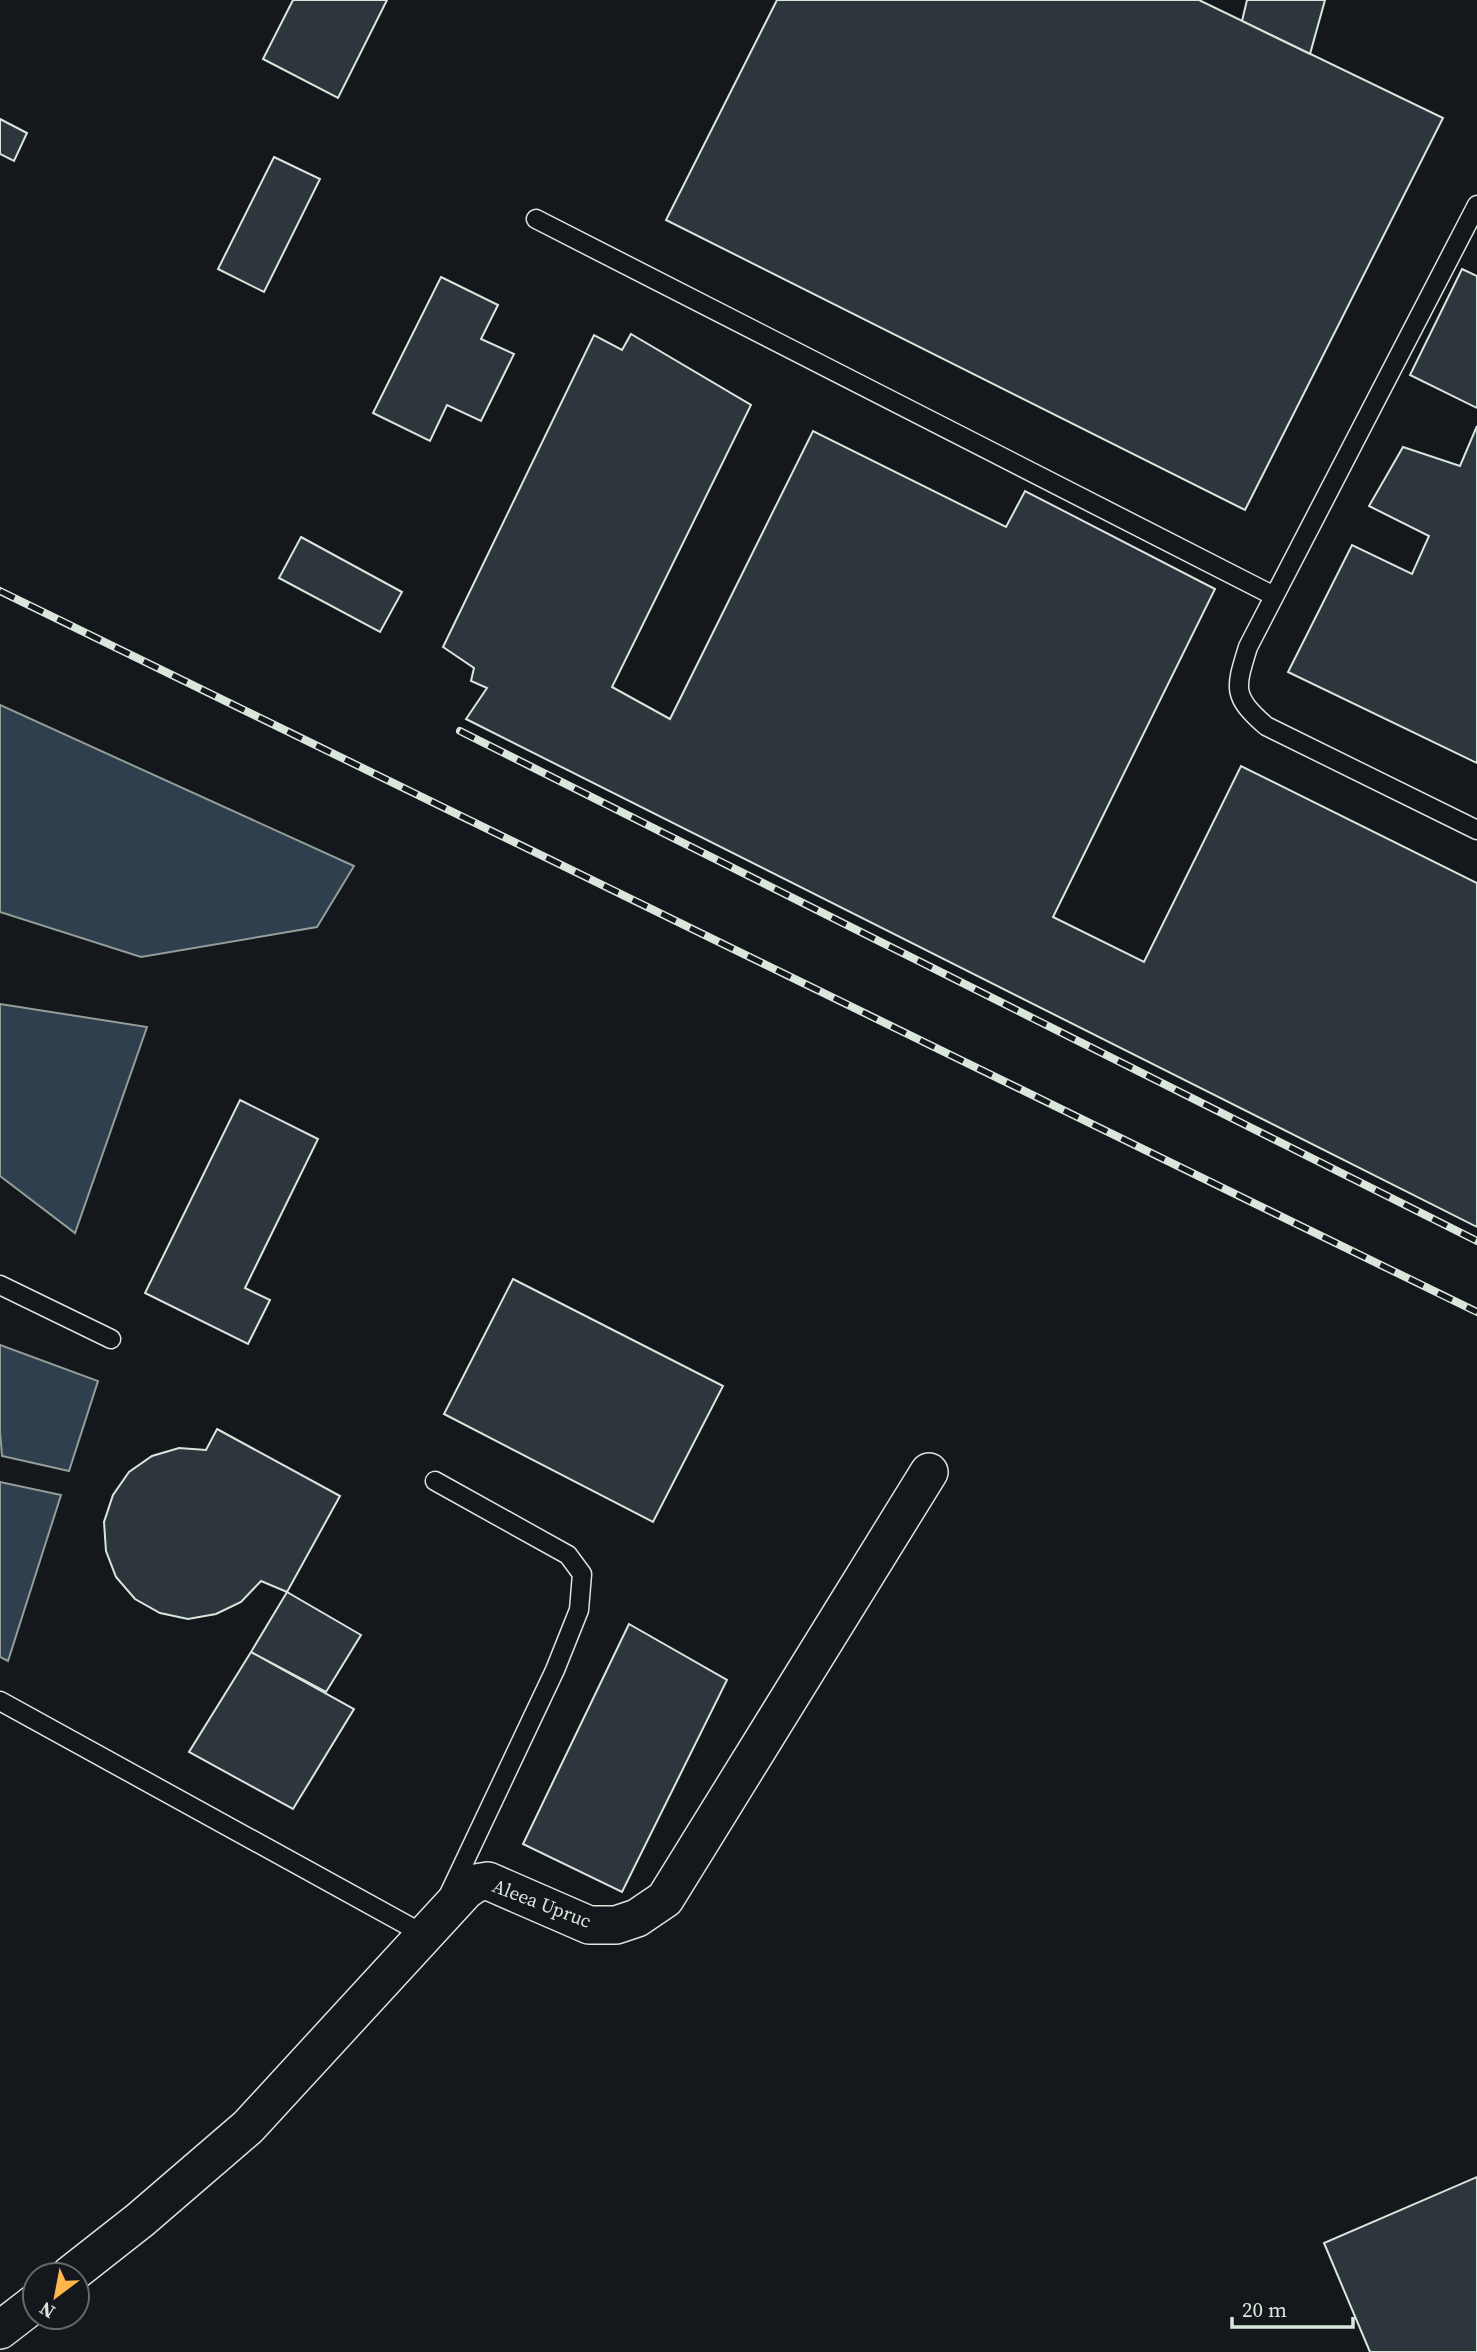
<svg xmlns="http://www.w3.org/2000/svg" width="1477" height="2352" viewBox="0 0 1477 2352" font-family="'Source Serif 4',serif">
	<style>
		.water { fill: #2f3f4d; stroke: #939e99; stroke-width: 2 }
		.building { fill: #2c363c; stroke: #d8e6dc; stroke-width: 2 }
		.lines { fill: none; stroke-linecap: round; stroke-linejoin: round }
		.service-casing { stroke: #d8e6dc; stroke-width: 21 }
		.minor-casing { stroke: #d8e6dc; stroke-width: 40 }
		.service { stroke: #14181c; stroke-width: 18 }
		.minor { stroke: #14181c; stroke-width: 37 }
		.rail-casing { stroke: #d8e6dc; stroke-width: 8 }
		.rail { stroke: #14181c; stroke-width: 5; stroke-dasharray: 16; stroke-linecap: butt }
		.labels { text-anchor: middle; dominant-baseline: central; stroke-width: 5; stroke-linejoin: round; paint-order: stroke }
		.street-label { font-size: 19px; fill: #d8e6dc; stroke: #14181c }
	</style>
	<rect width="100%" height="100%" fill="#14181c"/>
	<path class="water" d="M0 705 354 866 317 927 141 957 0 912Z
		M0 1004 147 1027 75 1233 0 1176Z
		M0 1345 98 1381 69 1471 2 1456 0 1431Z
		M0 1482 61 1495 8 1661 0 1657Z"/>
	<path class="building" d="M293 0H387L338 98 263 59Z
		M777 0H1199L1443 118 1245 510 666 220Z
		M1247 0H1325L1310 54 1242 21Z
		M0 119 27 133 14 161 0 154Z
		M274 157 320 179 264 292 218 269Z
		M1462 269 1477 276V408L1410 375Z
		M441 277 498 305 481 339 514 354 481 421 447 405 430 441 373 413Z
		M631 334 751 405 612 687 670 719 813 431 1006 527 1025 491 1215 589 1053 917 1144 962 1241 766 1477 883V1227L466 719 487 688 471 681 474 668 443 647 594 335 622 350Z
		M1477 426V763L1288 672 1352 545 1412 574 1429 536 1369 506 1403 447 1460 466Z
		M301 537 402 592 380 632 279 578Z
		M240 1100 318 1139 245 1288 270 1300 248 1344 145 1293Z
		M513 1279 723 1386 653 1522 444 1414Z
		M217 1429 340 1496 287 1592 261 1581 241 1602 216 1614 188 1619 160 1613 135 1599 116 1577 106 1551 104 1522 113 1495 129 1472 152 1456 179 1448 206 1450Z
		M287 1592 361 1635 326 1692 251 1652Z
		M629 1624 727 1680 622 1892 523 1844Z
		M251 1652 354 1709 293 1809 189 1752Z
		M1477 2177V2352H1370L1324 2243Z"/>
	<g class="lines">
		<defs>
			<path id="service" d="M1477 205 1248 647C1235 689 1232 696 1266 726L1477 830
				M536 219 1274 596
				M0 1285 111 1339
				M435 1481 568 1555 582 1574 579 1610 555 1670 450 1892
				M0 1701 425 1935"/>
			<path id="minor" d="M70 2275 140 2220 248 2127 466 1890 476 1883 488 1881 589 1925H616L637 1918 665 1899 929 1472
				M0 2330 35 2303"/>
		</defs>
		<use href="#service" class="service-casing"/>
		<use href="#minor" class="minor-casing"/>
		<use href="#service" class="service"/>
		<use href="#minor" class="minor"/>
		<defs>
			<path id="rail" d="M0 591 1477 1312
				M460 731 1477 1241"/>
		</defs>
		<use href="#rail" class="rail-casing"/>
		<use href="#rail" class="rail"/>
	</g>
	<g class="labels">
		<g class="street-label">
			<text transform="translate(542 1903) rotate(21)">Aleea Upruc</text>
		</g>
	</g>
	<g transform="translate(56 2296) rotate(212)"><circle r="33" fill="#14181c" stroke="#626a69" stroke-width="2"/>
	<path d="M0-5L12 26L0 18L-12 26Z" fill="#ffb74d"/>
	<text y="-10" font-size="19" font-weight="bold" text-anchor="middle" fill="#d8e6dc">N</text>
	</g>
	<path d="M1232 2317v10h121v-10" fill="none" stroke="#d8e6dc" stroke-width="3.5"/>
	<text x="1242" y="2317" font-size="21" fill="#d8e6dc" stroke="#14181c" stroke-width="5" paint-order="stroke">20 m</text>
</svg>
